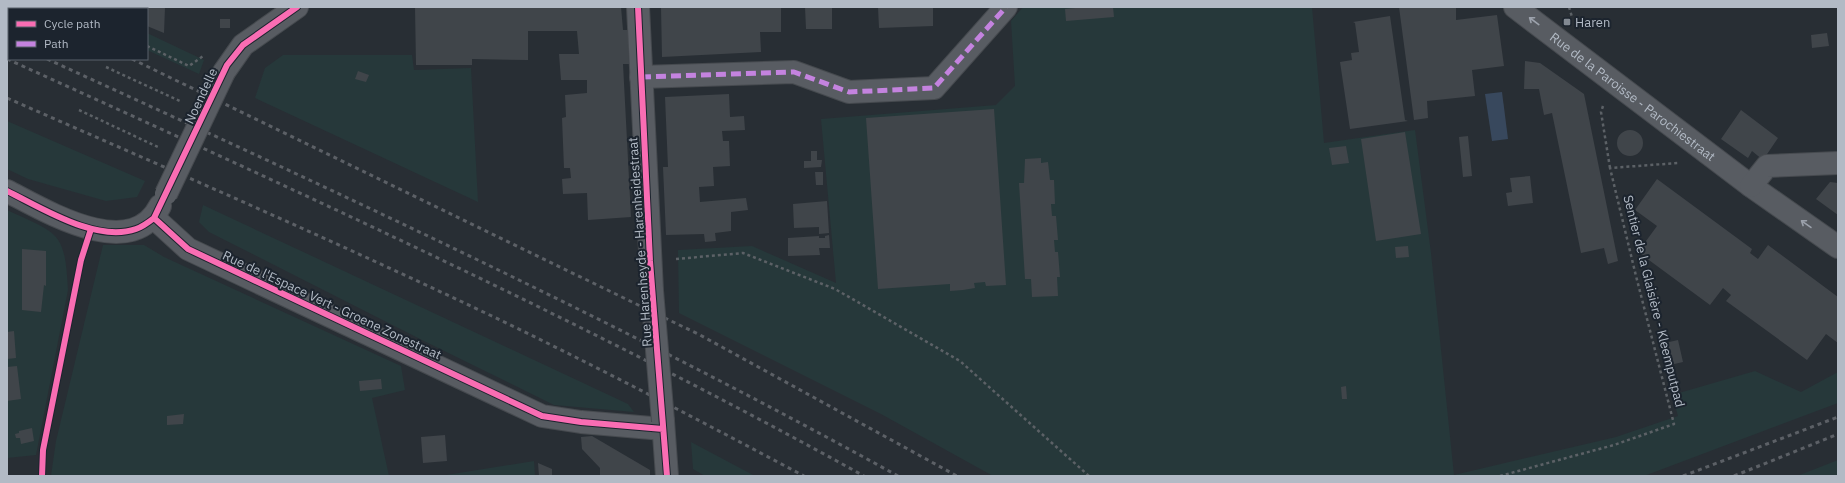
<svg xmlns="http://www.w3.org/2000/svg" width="1845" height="483" viewBox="0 0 1845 483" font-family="'IBM Plex Sans',sans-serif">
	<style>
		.green { fill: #26383a }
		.water { fill: #38485d }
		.building { fill: #40454a }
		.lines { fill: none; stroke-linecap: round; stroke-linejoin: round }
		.minor-casing { stroke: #464a4f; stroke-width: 24 }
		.path { stroke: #5c6166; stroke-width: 2.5; stroke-dasharray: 3 3; stroke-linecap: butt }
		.minor { stroke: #585c62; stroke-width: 22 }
		.rail { stroke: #5c6066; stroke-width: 3; stroke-dasharray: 4 4; stroke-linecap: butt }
		.minor-bridge-casing { stroke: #464a4f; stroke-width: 24; stroke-linecap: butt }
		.minor-bridge { stroke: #585c62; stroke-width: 22 }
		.quiet { stroke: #c483df; stroke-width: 5; stroke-dasharray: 10 5; stroke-linecap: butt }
		.cycleway-casing { stroke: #1c242e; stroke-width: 8 }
		.cycleway { stroke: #f96db3; stroke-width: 6 }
		.oneway { stroke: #9ca2ac }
		.poi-dot { fill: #828992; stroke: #1c242e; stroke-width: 1.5 }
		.labels { text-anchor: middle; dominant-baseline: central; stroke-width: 4; stroke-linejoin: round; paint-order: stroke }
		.poi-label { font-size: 13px; fill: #b2bac5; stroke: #1c242e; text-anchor: start }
		.street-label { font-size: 13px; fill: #b2bac5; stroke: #1c242e }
	</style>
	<rect width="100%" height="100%" fill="#282e34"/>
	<path class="green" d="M56 7H136V9H60Z
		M1023 7H1312L1324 143 1415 130 1431 253 1454 475 1616 437 1678 416 1672 395 1755 371 1801 392 1838 372V403L1644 476H993L881 414 679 313 678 250 752 246 836 283 821 119 996 105 1015 86 1011 21Z
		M147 33 204 60 199 74 147 50Z
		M283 55H412L414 70 471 68 478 202 255 98 265 68Z
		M7 121 145 181 137 197 106 201 28 179 7 169Z
		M203 205 628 404 634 412 554 405 424 341 209 232 199 222Z
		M7 210C58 234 65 230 68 290L36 455 7 458Z
		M103 245H144L164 257 401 366 405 390 372 398 389 476H51L56 441Z
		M691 442 755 476H705L693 469Z
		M1838 460V476H1797Z
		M534 461 535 476H440Z"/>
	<path class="water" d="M1502 92 1508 139 1492 141 1485 94Z"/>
	<path class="building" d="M140 7H165L164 33 147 26V9H140Z
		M415 7H621L623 30H628V35L629 64H623L631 217 588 220 587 193 563 194 562 179 571 178 570 168H564L562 118 566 117 565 95 587 93V80H561L559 54H579L577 31H528V60L472 59V65H416Z
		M661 7H781V32H760L761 52 662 57Z
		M805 7H832V29H806Z
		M878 7H933V26L879 28Z
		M1085 7H1113L1114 17 1066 21 1065 9Z
		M1399 7H1456V20L1497 15 1504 66 1472 70 1475 96 1427 101 1428 118 1414 120Z
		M1390 16 1405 120 1408 121 1350 129 1340 62 1352 60 1351 53 1359 52 1355 23 1353 22Z
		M220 19H230V28H220Z
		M1827 33 1829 46 1812 48 1811 35Z
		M1525 61 1540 63 1584 94 1618 261 1608 264 1604 248 1581 253 1552 113 1544 115 1539 89H1524Z
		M358 71 369 75 366 82 355 79Z
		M729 94 730 117 744 116 745 130 722 131 723 141H729L730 166 713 167 714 186 699 187 700 202 746 198 748 210 731 212V231L715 233 716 241 705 242 704 234 666 235 663 167H668L665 97Z
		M994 109 1006 285 986 286 985 282 974 283 975 288 963 290 950 291V284L878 289 866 118Z
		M1741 110 1778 138 1763 160 1752 151 1748 158 1721 139Z
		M1617 143a13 13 0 1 1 26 0a13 13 0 1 1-26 0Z
		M1405 132 1421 234 1376 241 1361 139Z
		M1468 136 1472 176 1463 177 1459 137Z
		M1346 146 1349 163 1332 165 1329 148Z
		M811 151H817V160H822L821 167 804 168V161H811Z
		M1041 158V163L1048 162 1050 180H1054L1055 204H1051L1052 216H1056L1058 240H1054L1055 252H1058L1060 277H1057L1058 296 1032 297 1031 279H1025L1019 183H1024L1025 159Z
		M815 172H823V185H816Z
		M1530 176 1533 203 1508 206 1506 193 1512 192 1510 178Z
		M1657 179 1752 249 1750 253 1758 259 1768 245 1838 297V343L1826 334 1807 360 1726 301 1731 295 1723 288 1710 305 1638 252 1657 226 1635 210Z
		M1830 182 1838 183V215L1816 199Z
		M827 201 829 233 819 234V227L794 228 793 204Z
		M829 235 830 248H819L820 255 788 256V238L819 236V238H825V236Z
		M1408 246 1409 257 1396 258 1395 247Z
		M22 249 46 251V286L44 285 41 312 22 310Z
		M14 331 16 358 7 359V332Z
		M1678 340 1683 362 1670 365 1665 343Z
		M17 366 21 399 7 401V367Z
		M381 379 382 389 360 391 359 381Z
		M1346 386 1347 399H1342L1341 387Z
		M184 414 183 424 167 425V416Z
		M32 428 34 441 21 444 20 438H16L15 434 19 433V431Z
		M445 435 447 461 423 463 421 437Z
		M592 436 650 470V476H600V468L582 449 581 437Z
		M538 463 552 469V476H539Z"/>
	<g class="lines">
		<defs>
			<g id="minor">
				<path d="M638 7 652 291"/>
				<path id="s1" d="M1515 7 1751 186 1838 247"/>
				<path d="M224 72 243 45 297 7"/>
				<path d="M641 77 794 72 849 92 934 88 1006 7"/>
				<path d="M1751 186 1767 166 1838 163"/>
				<path d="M7 191C46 211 131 263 160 206"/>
				<path d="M154 218 188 249 542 416 581 422 663 429"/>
				<path d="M663 421 667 476"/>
			</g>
		</defs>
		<use href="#minor" class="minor-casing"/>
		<path class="path" d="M78 7V9
			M1569 7 1572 17
			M147 46 189 66 203 56
			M106 67 182 102
			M1603 106 1601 112 1610 168
			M79 110 160 148
			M676 259 743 253 835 289 960 361 1089 476
			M1500 476 1614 445 1674 424 1636 276 1610 168 1678 163"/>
		<use href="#minor" class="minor"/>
		<path class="rail" d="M23 7 27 9
			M7 41 9 42
			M7 59C296 190 586 322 864 476
			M47 59C334 190 621 323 898 476
			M132 59 700 335 957 476
			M7 98C148 160 289 221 428 286 556 345 680 410 804 476
			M1683 476 1838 417
			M1734 476 1838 434"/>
		<defs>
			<path id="minor-bridge" d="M166 194 224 72
				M652 291 663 421"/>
		</defs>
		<use href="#minor-bridge" class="minor-bridge-casing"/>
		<use href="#minor-bridge" class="minor-bridge"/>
		<path class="quiet" d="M641 77 794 72 849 92 934 88 1006 7"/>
		<defs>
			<path id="cycleway" d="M638 7 650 261 667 476
				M7 191C42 208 96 243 136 229 142 227 149 222 154 218L227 65 243 45 297 7
				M154 218 188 249 542 416 581 422 663 429
				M42 476 43 450 81 260 91 229"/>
		</defs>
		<use href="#cycleway" class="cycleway-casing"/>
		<use href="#cycleway" class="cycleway"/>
	</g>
	<defs><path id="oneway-shaft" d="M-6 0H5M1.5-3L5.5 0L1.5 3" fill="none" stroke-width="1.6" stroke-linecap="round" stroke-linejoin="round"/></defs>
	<g class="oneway">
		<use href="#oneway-shaft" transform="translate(1534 21) rotate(-143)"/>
		<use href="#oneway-shaft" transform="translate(1806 224) rotate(-145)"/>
	</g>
	<rect class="poi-dot" x="1563" y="18" width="8" height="8" rx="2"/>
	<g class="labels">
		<g class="poi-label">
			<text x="1575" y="22">Haren</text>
		</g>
		<g class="street-label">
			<text transform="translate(201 96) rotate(-65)">Noendelle</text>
			<text stroke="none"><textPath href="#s1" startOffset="148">Rue de la Paroisse - Parochiestraat</textPath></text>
			<text transform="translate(640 242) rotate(-94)">Rue Harenheyde - Harenheidestraat</text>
			<text transform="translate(1654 301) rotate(76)">Sentier de la Glaisière - Kleemputpad</text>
			<text transform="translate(332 305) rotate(25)">Rue de l'Espace Vert - Groene Zonestraat</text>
		</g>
	</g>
	<rect width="1845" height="483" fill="none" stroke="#b2bac5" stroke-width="16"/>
	<rect x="8" y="8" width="140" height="52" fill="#1c242e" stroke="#58606a"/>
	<rect x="16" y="21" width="20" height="6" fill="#f96db3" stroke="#58606a"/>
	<text x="44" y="28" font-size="12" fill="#b2bac5">Cycle path</text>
	<rect x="16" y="41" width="20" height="6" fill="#c483df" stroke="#58606a"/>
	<text x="44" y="48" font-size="12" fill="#b2bac5">Path</text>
</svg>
